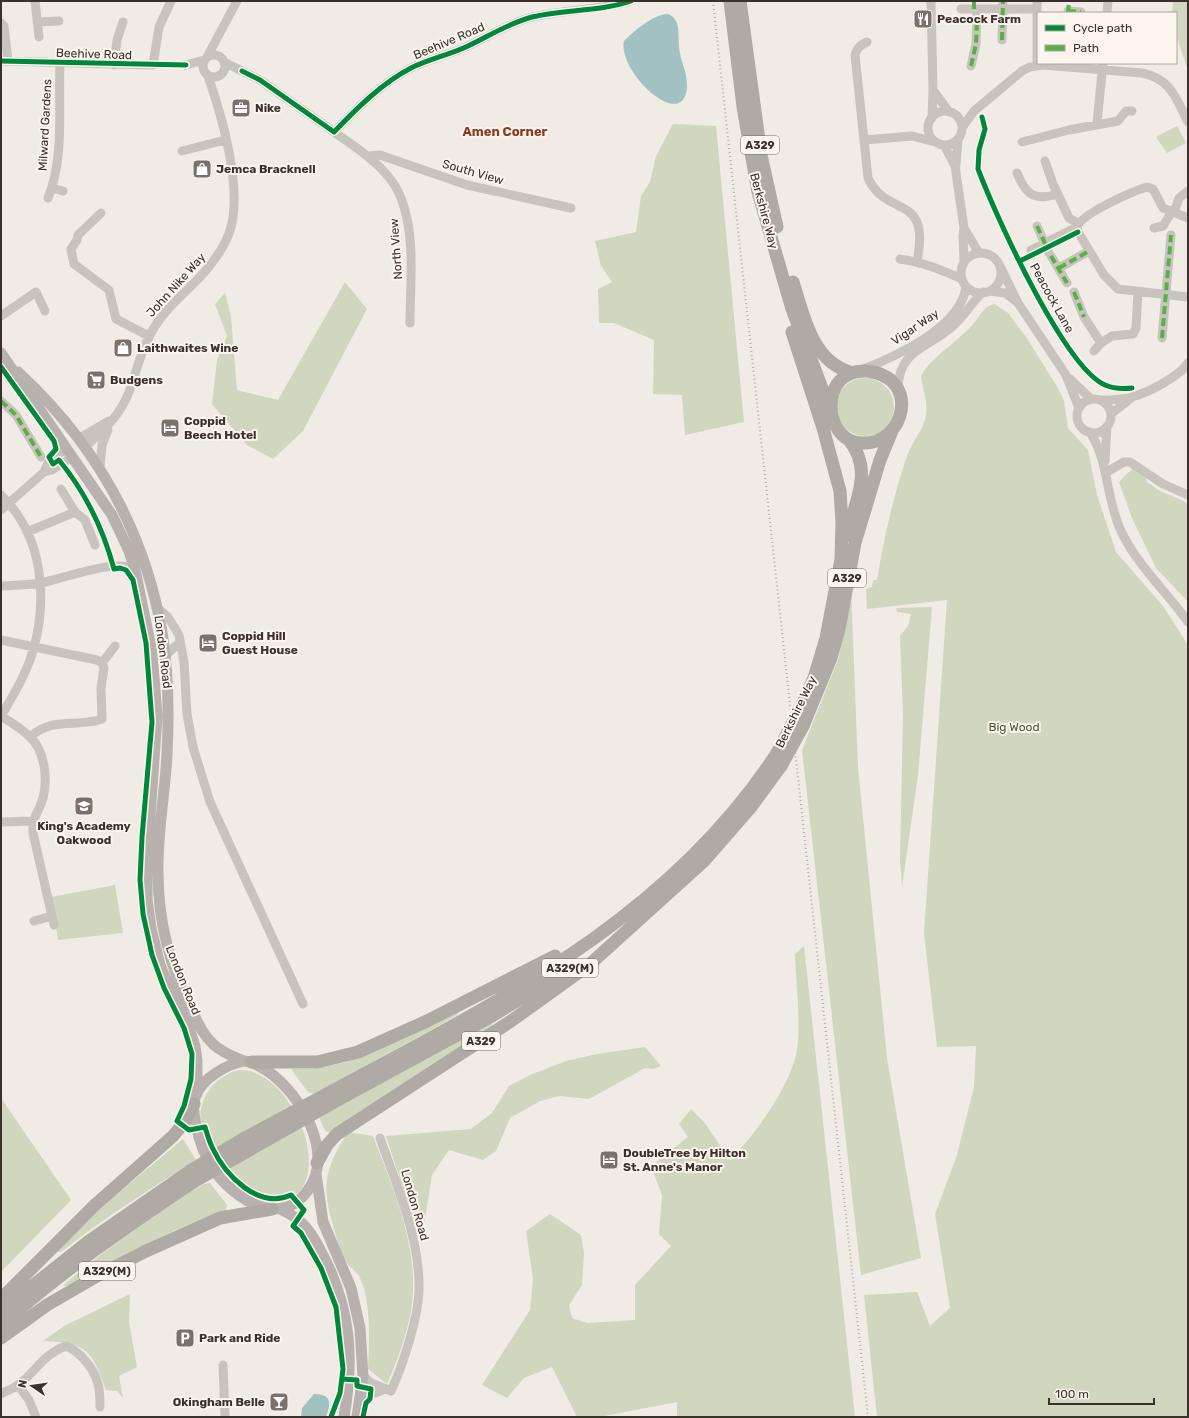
<svg xmlns="http://www.w3.org/2000/svg" width="1189" height="1418" viewBox="0 0 1189 1418" font-family="Rubik,sans-serif">
	<style>
		.green { fill: #d1d6bf }
		.water { fill: #a1c2c1 }
		.lines { fill: none; stroke-linecap: round; stroke-linejoin: round }
		.minor { stroke: #c9c3be; stroke-width: 9 }
		.major { stroke: #b8b1ad; stroke-width: 11 }
		.highway { stroke: #afaaa4; stroke-width: 13 }
		.rail { stroke: #b1aca8; stroke-width: 2; stroke-dasharray: 1 3; stroke-linecap: butt }
		.highway-bridge { stroke: #afaaa4; stroke-width: 13 }
		.quiet { stroke: #57b246; stroke-width: 4; stroke-dasharray: 8 4; stroke-linecap: butt }
		.cycleway-casing { stroke: #fbf5ee; stroke-width: 8 }
		.cycleway { stroke: #00873e; stroke-width: 5 }
		.labels { text-anchor: middle; dominant-baseline: central; stroke-width: 4; stroke-linejoin: round; paint-order: stroke }
		.shield { fill: #fbf5ee; stroke: #756b66; stroke-width: 1 }
		.shield-label { font-size: 11px; font-weight: bold; fill: #3b302b }
		.poi-label { font-size: 12px; font-weight: bold; fill: #3b302b; stroke: #fbf5ee; text-anchor: start }
		.street-label { font-size: 12px; fill: #3b302b; stroke: #fbf5ee }
		.park-label { font-size: 12px; fill: #4a5a2e; stroke: #fbf5ee }
		.neighbourhood-label { font-size: 13px; font-weight: bold; fill: #8c3b22; stroke: #fbf5ee }
	</style>
	<rect width="100%" height="100%" fill="#f0ebe5"/>
	<path class="green" d="M1173 1H1188V71L1176 35V13H1172Z
		M673 124 716 126 744 422 685 435 682 395 653 394 654 340 614 323H599L598 289 612 282 601 266 595 241 636 232 641 196 650 182 656 156Z
		M1177 126 1186 143 1167 153 1156 137Z
		M345 282 367 309 303 431 273 459 247 445 212 404 217 360 227 336 215 304 225 293 231 317 237 390 278 400Z
		M995 304 1008 313 1026 337 1058 388 1064 401 1068 428 1088 450 1097 495 1116 552 1163 606 1188 645V1417H877L864 1295 917 1292 930 1326 950 1308 935 1214 956 1158 974 1087 976 1046 937 1047 924 933 947 600 867 609 866 589 872 587 873 580H877C884 538 893 497 907 456 912 441 923 432 926 415 928 402 923 390 921 376 932 356 959 341 975 322 981 314 985 305 995 304Z
		M836 407a29 29 0 1 1 58 0a29 29 0 1 1-58 0Z
		M1134 467 1146 477 1147 482 1160 491 1188 503V602L1156 568 1132 518 1119 482Z
		M851 587 858 767 887 1058 921 1258 861 1275 802 750 839 657Z
		M932 607 918 775 902 887 900 860 903 714 900 636 908 626 911 614 897 612 896 608Z
		M115 885 123 933 58 940 51 897Z
		M804 946 855 1417H677V1402L599 1417H577L552 1367 524 1378 507 1398 482 1385 530 1310 533 1279 526 1231 550 1214 581 1235 584 1253 582 1285 569 1305 572 1318 587 1323 635 1320V1285L671 1246 659 1234 662 1195 651 1166 688 1137 679 1124 691 1109 704 1122 730 1160C756 1134 796 1079 798 1042 800 1013 796 983 795 954Z
		M460 1011 457 1015 438 1026 314 1094 308 1092 293 1072 292 1069H313L346 1062Z
		M491 1023 493 1025 330 1133 325 1131 319 1117Z
		M645 1047 661 1066 653 1069 645 1068 589 1099 559 1096 540 1101 510 1118 496 1151 483 1160 449 1150 432 1175 423 1231 416 1229 386 1136 471 1129 492 1113 509 1086 530 1075 566 1061 597 1054Z
		M238 1070C284 1066 332 1160 297 1194L294 1191C290 1192 287 1195 283 1196 245 1203 211 1156 208 1123L201 1124C197 1099 214 1077 238 1070Z
		M1 1098 71 1200 1 1272Z
		M348 1132 373 1136C391 1184 415 1237 413 1290 412 1321 400 1355 387 1384L368 1369C369 1342 372 1301 359 1276 355 1270 348 1266 345 1260 340 1251 337 1239 334 1229 321 1185 324 1170 348 1132Z
		M183 1139 196 1160C150 1189 104 1218 61 1252H57L58 1250 110 1200Z
		M210 1183 227 1205 226 1211C182 1225 139 1246 99 1269 89 1275 74 1287 63 1286 79 1270 194 1181 210 1183Z
		M130 1294 129 1322 137 1367 119 1376 123 1398 117 1391 106 1390C92 1350 87 1343 43 1341L64 1326Z"/>
	<path class="water" d="M668 14C681 19 678 34 679 46 680 61 688 73 687 88 682 133 617 71 624 41 635 30 654 14 668 14Z
		M314 1394C332 1394 331 1403 326 1417H301L302 1408Z"/>
	<g class="lines">
		<path class="minor" d="M35 1 39 37
			M931 1 933 90 932 118
			M1037 1V65
			M961 9H1037
			M1068 11 1081 12
			M1107 13 1108 1
			M38 22 59 21
			M1 23 4 26 8 61
			M1002 40 1003 1
			M867 42C860 45 857 48 855 55L868 178C887 219 931 192 917 261
			M203 66a11 11 0 1 1 22 0a11 11 0 1 1-22 0Z
			M207 57 237 1
			M1 61 153 65 159 27 171 1
			M224 62 260 80 354 146C372 159 393 176 401 198 416 236 410 283 410 323
			M114 65 117 40 123 22
			M186 65 204 60
			M971 66 976 44 977 9
			M933 90 949 112
			M928 128a17 17 0 1 1 34 0a17 17 0 1 1-34 0Z
			M1097 123 1103 63
			M962 128 974 111 1022 71 1030 67 1043 65 1142 73C1171 79 1176 98 1188 122
			M334 132C356 109 382 83 411 68 429 59 449 55 468 46 489 36 509 23 532 17 563 10 596 10 628 2
			M865 140 912 136 935 142
			M1022 142 1069 130 1118 121 1126 111H1132
			M944 145 955 166 964 228 963 236 964 261
			M182 151 225 140
			M369 156 380 155 467 185 571 208
			M1045 161 1053 184 1069 218 1078 223
			M956 165 958 139
			M1017 173C1026 195 1034 201 1058 194
			M52 188 63 191
			M48 198C65 156 58 107 60 63
			M101 213 78 235 77 240 71 249 74 264 109 290 116 319 149 336
			M1174 213 1179 198 1188 191
			M1188 218 1163 208 1153 189 1147 187C1133 191 1081 214 1077 227L1078 232 1104 275 1118 289 1188 297
			M1037 226 1049 253
			M964 228 979 253
			M1154 228 1163 226 1171 213
			M1031 250 1077 227
			M961 273a20 20 0 1 1 40 0a20 20 0 1 1-40 0Z
			M1051 256 1067 283
			M900 259C923 262 941 270 962 279
			M1001 268 1018 303 1066 375 1079 408
			M1059 268 1089 251
			M990 291 1005 293 1017 302
			M1074 292 1084 317 1101 343
			M1 316 36 292 45 311
			M1162 338 1171 235
			M1094 351 1101 343 1112 336 1133 334 1136 328 1138 292
			M861 370C895 357 962 327 966 286
			M1070 379 1091 399
			M898 388C899 348 930 348 954 325 965 315 972 302 983 292
			M1077 416a17 17 0 1 1 34 0a17 17 0 1 1-34 0Z
			M1101 400C1111 400 1122 400 1132 397 1147 393 1179 377 1188 363
			M1 401 16 415 41 457
			M1111 414 1131 398
			M1090 432C1109 462 1106 499 1121 531 1137 565 1166 591 1188 622
			M80 438 109 421
			M86 446C103 432 121 414 129 392 136 374 140 353 150 335 165 306 187 293 207 269 217 257 227 243 231 227 242 186 222 116 208 76
			M1105 461 1107 426
			M100 467 102 445 108 430
			M44 472 52 470 72 457
			M1105 473 1124 462H1130L1163 484 1188 495
			M61 489 75 512
			M1 495C6 501 13 507 17 514 43 551 46 604 34 647 28 671 14 694 1 716
			M1 510 44 472 48 463 66 448
			M27 532 75 512 85 520 95 545
			M1 586C14 585 29 585 41 583 62 579 119 557 135 570
			M156 607 168 617 179 635 184 662 187 714 193 747 210 802 303 1004
			M1 640 97 660 102 663 104 668 101 688 102 719C76 728 54 716 30 737
			M165 656 180 642
			M102 663 115 646
			M1 716C11 722 21 728 29 736 45 750 48 779 43 798 39 813 32 815 33 833L54 925
			M1 822 32 821
			M34 921 52 916
			M223 1365 225 1417
			M363 1376 371 1383 391 1391C403 1365 419 1316 419 1288 420 1238 396 1184 380 1138
			M18 1385 29 1400 36 1417
			M1 1394C6 1391 13 1389 18 1385 36 1372 43 1354 66 1346 81 1352 94 1369 98 1384 100 1391 100 1400 100 1407
			M361 1394 375 1393 385 1389"/>
		<path class="major" d="M1 353 112 515 129 551 135 570 152 652 157 716 147 859V899L151 928 160 965 176 1003 190 1031 195 1046 197 1060V1094
			M18 372C95 443 144 529 162 632 169 673 169 714 167 755 165 794 157 833 158 873 158 922 171 970 193 1013 199 1025 204 1036 214 1045 223 1053 234 1057 244 1061
			M244 1061C254 1062 261 1067 269 1072 301 1095 335 1153 308 1190 281 1229 235 1200 214 1170 205 1157 199 1140 196 1125 194 1115 192 1105 196 1095 204 1077 226 1065 244 1061Z
			M316 1174 323 1222 351 1288 360 1328 363 1376 357 1417
			M280 1209C305 1220 312 1234 324 1257 351 1311 354 1358 344 1417"/>
		<path class="highway" d="M730 1 743 107 758 192 792 309 831 412
			M740 1 761 155 777 227
			M793 282C804 316 812 361 850 372
			M792 332 823 428 840 491 842 522 841 559
			M867 371C922 377 905 446 861 443 822 441 818 368 867 371Z
			M847 535C855 501 874 471 849 440
			M802 705 814 678 826 638 842 554
			M803 726 831 658 839 629 855 543 880 460 892 431
			M252 1062H317L358 1052 427 1021 555 956
			M327 1094C497 1002 668 920 777 753
			M332 1103 492 1016 571 967
			M317 1163 327 1145 337 1134 511 1021 589 965 704 861 751 807 781 766
			M1 1299 95 1205 173 1136 182 1125 194 1104
			M1 1311 89 1241 190 1171
			M1 1325C61 1272 127 1226 193 1182
			M1 1338 47 1305 97 1276 146 1251 220 1218 272 1209"/>
		<path class="rail" d="M713 1 868 1417"/>
		<path class="highway-bridge" d="M777 753 802 705
			M781 766 803 726
			M190 1171 243 1139 327 1094
			M193 1182 332 1103"/>
		<path class="quiet" d="M974 9V1
			M1068 11 1081 12
			M1068 13 1069 1
			M1002 40 1003 1
			M971 66 976 44 977 21
			M1037 226 1048 250
			M1051 256 1067 283
			M1059 268 1089 251
			M1074 292 1084 317
			M1162 338 1171 235
			M1 401 16 415 41 457"/>
		<defs>
			<path id="cycleway" d="M1 61 186 65
				M242 71 260 80 334 132C356 109 382 83 411 68 429 59 449 55 468 46 489 36 509 23 532 17 564 9 599 12 631 1
				M982 117 985 129 979 150 978 169C995 214 1064 367 1105 385 1114 389 1123 389 1132 388
				M1020 261 1078 232
				M1 367 54 441 56 449 49 457 53 464 59 460C86 493 103 528 114 569L120 568 126 570 133 580 146 643 152 722 142 837 140 880 143 914 152 955 164 988 184 1028 192 1054 191 1079 184 1106 177 1121 189 1130 205 1127C207 1133 209 1141 212 1147 225 1175 258 1210 291 1195L304 1210 293 1226 301 1233 321 1268 336 1307 343 1369 340 1393 331 1417
				M342 1379 357 1380V1386L371 1389 370 1399 366 1403 363 1417"/>
		</defs>
		<use href="#cycleway" class="cycleway-casing"/>
		<use href="#cycleway" class="cycleway"/>
	</g>
	<defs>
		<symbol id="restaurant-square" viewBox="-11 -11 22 22"><rect x="-9" y="-9" width="18" height="18" rx="4" fill="#7a716c" stroke="#fbf5ee"/><path d="M-5-6h1v4h1v-4h1v4h1v-4h1v5L-1.5 .5V6h-2V.5L-5-1ZM5-6V6H3V1.5H1.5Q1.5-4 5-6Z" fill="#fff"/></symbol>
		<symbol id="office-square" viewBox="-11 -11 22 22"><rect x="-9" y="-9" width="18" height="18" rx="4" fill="#7a716c" stroke="#fbf5ee"/><path d="M-6-3h4V-5.5h4V-3h4V5H-6ZM-1-4.5V-3h2v-1.5ZM-6 0V1H6V0Z" fill="#fff"/></symbol>
		<symbol id="shop-square" viewBox="-11 -11 22 22"><rect x="-9" y="-9" width="18" height="18" rx="4" fill="#7a716c" stroke="#fbf5ee"/><path d="M-5-2.5h2.3a2.7 3.5 0 0 1 5.4 0H5L5.5 6h-11ZM-1.5-2.5h3a1.5 2.3 0 0 0-3 0Z" fill="#fff"/></symbol>
		<symbol id="supermarket-square" viewBox="-11 -11 22 22"><rect x="-9" y="-9" width="18" height="18" rx="4" fill="#7a716c" stroke="#fbf5ee"/><path d="M-6-5.5h2.5l.6 2H6L4.5 2H-2.5L-4.4-4H-6ZM-1.5 3.2a1.3 1.3 0 1 0 .1 0ZM3 3.2a1.3 1.3 0 1 0 .1 0Z" fill="#fff"/></symbol>
		<symbol id="hotel-square" viewBox="-11 -11 22 22"><rect x="-9" y="-9" width="18" height="18" rx="4" fill="#7a716c" stroke="#fbf5ee"/><path d="M-6-4.5h1.5V1H6V5H4.5V3h-9V5H-6ZM-4 0a1.8 1.8 0 1 1 3.6 0ZM.5 0V-2.5h3Q6-2.5 6 0Z" fill="#fff"/></symbol>
		<symbol id="school-square" viewBox="-11 -11 22 22"><rect x="-9" y="-9" width="18" height="18" rx="4" fill="#7a716c" stroke="#fbf5ee"/><path d="M0-5L7-2L0 1L-7-2ZM-4 1L0 2.5L4 1V4Q0 6-4 4Z" fill="#fff"/></symbol>
		<symbol id="parking-square" viewBox="-11 -11 22 22"><rect x="-9" y="-9" width="18" height="18" rx="4" fill="#7a716c" stroke="#fbf5ee"/><path d="M-3.5-5.5H1a3.5 3.5 0 0 1 0 7H-1V5.5H-3.5ZM-1-3.4V-.6H.8a1.4 1.4 0 0 0 0-2.8Z" fill="#fff"/></symbol>
		<symbol id="bar-square" viewBox="-11 -11 22 22"><rect x="-9" y="-9" width="18" height="18" rx="4" fill="#7a716c" stroke="#fbf5ee"/><path d="M-6-5H6L.8 .8V4.5H3.5V6h-7V4.5H-.8V.8Z" fill="#fff"/></symbol>
	</defs>
	<g fill-rule="evenodd">
		<use href="#restaurant-square" x="912" y="8" width="22" height="22"/>
		<use href="#office-square" x="230" y="97" width="22" height="22"/>
		<use href="#shop-square" x="191" y="158" width="22" height="22"/>
		<use href="#shop-square" x="112" y="337" width="22" height="22"/>
		<use href="#supermarket-square" x="85" y="369" width="22" height="22"/>
		<use href="#hotel-square" x="159" y="417" width="22" height="22"/>
		<use href="#hotel-square" x="197" y="632" width="22" height="22"/>
		<use href="#school-square" x="73" y="795" width="22" height="22"/>
		<use href="#hotel-square" x="598" y="1149" width="22" height="22"/>
		<use href="#parking-square" x="174" y="1327" width="22" height="22"/>
		<use href="#bar-square" x="268" y="1391" width="22" height="22"/>
	</g>
	<g class="labels">
		<g class="shield">
			<rect x="741" y="136" width="38" height="18" rx="3"/>
			<rect x="828" y="569" width="38" height="18" rx="3"/>
			<rect x="542" y="959" width="56" height="18" rx="3"/>
			<rect x="462" y="1032" width="38" height="18" rx="3"/>
			<rect x="79" y="1262" width="56" height="18" rx="3"/>
		</g>
		<g class="shield-label">
			<text x="760" y="145">A329</text>
			<text x="847" y="578">A329</text>
			<text x="570" y="968">A329(M)</text>
			<text x="481" y="1041">A329</text>
			<text x="107" y="1271">A329(M)</text>
		</g>
		<g class="poi-label">
			<text x="937" y="19">Peacock Farm</text>
			<text x="255" y="108">Nike</text>
			<text x="216" y="169">Jemca Bracknell</text>
			<text x="137" y="348">Laithwaites Wine</text>
			<text x="110" y="380">Budgens</text>
			<text x="184" y="421">Coppid<tspan x="184" dy="14">Beech Hotel</tspan></text>
			<text x="222" y="636">Coppid Hill<tspan x="222" dy="14">Guest House</tspan></text>
			<text x="84" y="826" text-anchor="middle">King's Academy<tspan x="84" dy="14">Oakwood</tspan></text>
			<text x="623" y="1153">DoubleTree by Hilton<tspan x="623" dy="14">St. Anne's Manor</tspan></text>
			<text x="199" y="1338">Park and Ride</text>
			<text x="265" y="1402" text-anchor="end">Okingham Belle</text>
		</g>
		<g class="street-label">
			<text transform="translate(449 41) rotate(-23)">Beehive Road</text>
			<text transform="translate(94 54) rotate(2)">Beehive Road</text>
			<text transform="translate(45 125) rotate(-87)">Milward Gardens</text>
			<text transform="translate(473 172) rotate(16)">South View</text>
			<text transform="translate(764 211) rotate(75)">Berkshire Way</text>
			<text transform="translate(396 249) rotate(-94)">North View</text>
			<text transform="translate(176 285) rotate(-48)">John Nike Way</text>
			<text transform="translate(1052 298) rotate(61)">Peacock Lane</text>
			<text transform="translate(915 327) rotate(-34)">Vigar Way</text>
			<text transform="translate(163 652) rotate(83)">London Road</text>
			<text transform="translate(796 712) rotate(-64)">Berkshire Way</text>
			<text transform="translate(183 980) rotate(68)">London Road</text>
			<text transform="translate(415 1205) rotate(74)">London Road</text>
		</g>
		<g class="park-label">
			<text x="1014" y="727">Big Wood</text>
		</g>
		<g class="neighbourhood-label">
			<text x="505" y="131">Amen Corner</text>
		</g>
	</g>
	<rect width="1189" height="1418" fill="none" stroke="#3b302b" stroke-width="4"/>
	<rect x="1037" y="12" width="140" height="52" fill="#fbf5ee" stroke="#aea6a0"/>
	<rect x="1045" y="25" width="20" height="6" fill="#00873e" stroke="#aea6a0"/>
	<text x="1073" y="32" font-size="12" fill="#3b302b">Cycle path</text>
	<rect x="1045" y="45" width="20" height="6" fill="#57b246" stroke="#aea6a0"/>
	<text x="1073" y="52" font-size="12" fill="#3b302b">Path</text>
	<g transform="translate(32 1386) rotate(283)" stroke="#fbf5ee" stroke-width="3" paint-order="stroke">
	<path d="M0-3L7 15L0 10L-7 15Z" fill="#3b302b"/>
	<text y="-6" font-size="11" font-weight="bold" text-anchor="middle" fill="#3b302b">N</text>
	</g>
	<path d="M1049 1398v6h105v-6" fill="none" stroke="#3b302b" stroke-width="2"/>
	<text x="1055" y="1398" font-size="12" fill="#3b302b" stroke="#fbf5ee" stroke-width="3" paint-order="stroke">100 m</text>
</svg>
